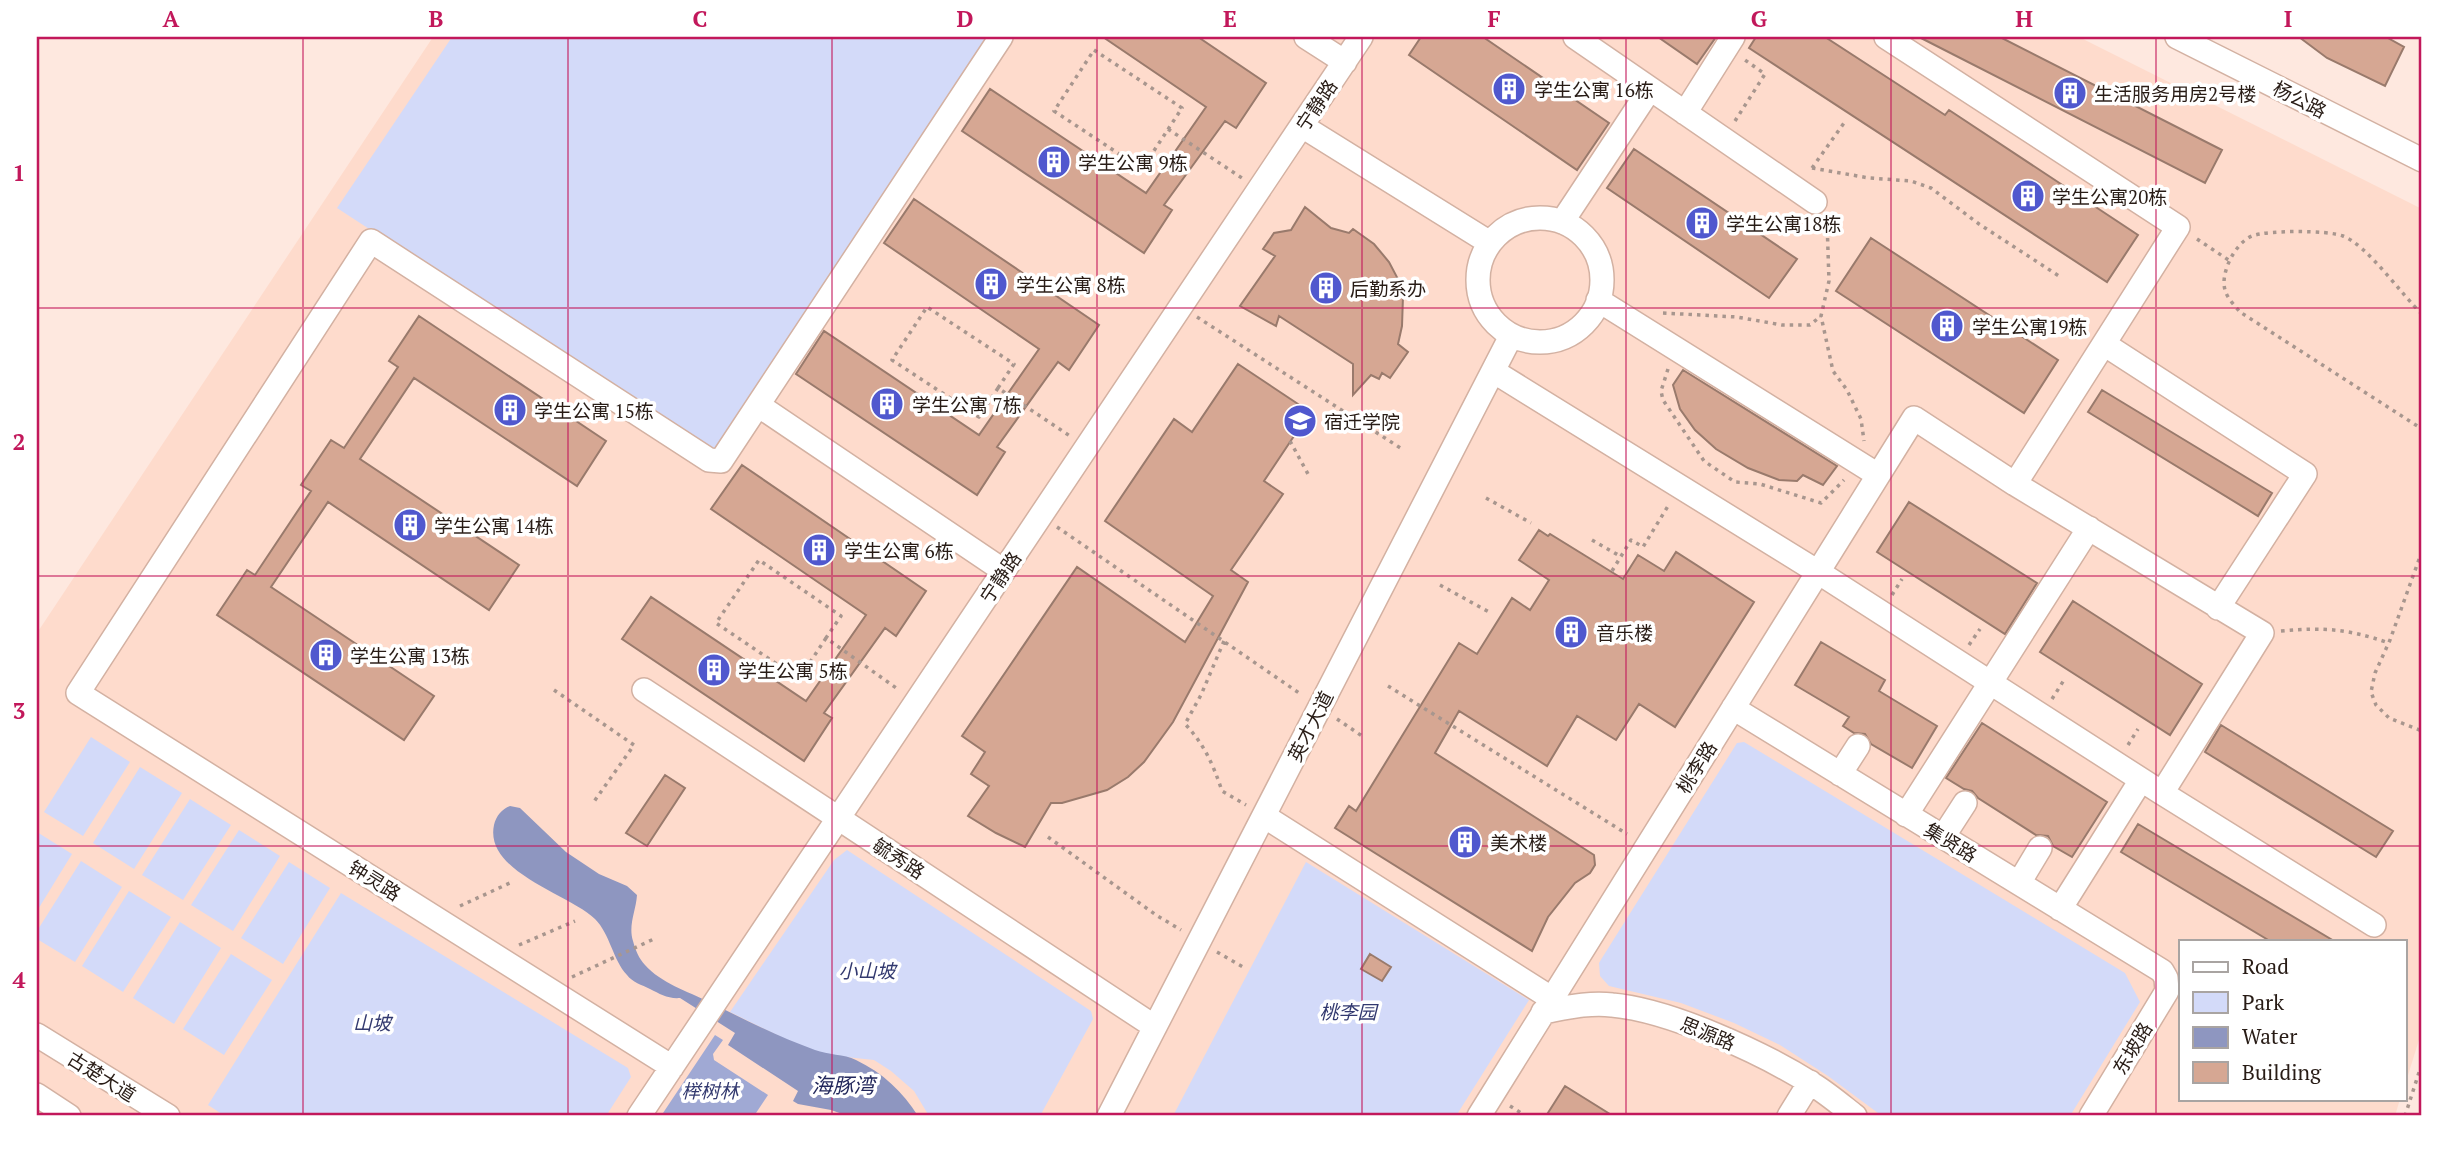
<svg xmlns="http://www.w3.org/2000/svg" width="2459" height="1153" viewBox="0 0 2459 1153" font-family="'PT Serif','Noto Sans SC',serif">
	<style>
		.built { fill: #fedbcc }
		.green { fill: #d3daf9 }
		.forest { fill: #a0a9d4 }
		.water { fill: #8e96c0 }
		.building { fill: #d6a793; stroke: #997a6c; stroke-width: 2 }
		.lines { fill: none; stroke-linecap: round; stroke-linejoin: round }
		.minor-casing { stroke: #d3b1a2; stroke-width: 26 }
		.path { stroke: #a8968e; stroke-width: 3.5; stroke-dasharray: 3.5 5; stroke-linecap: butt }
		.minor { stroke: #fff; stroke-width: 23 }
		.grid { fill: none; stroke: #c2185b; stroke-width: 2; stroke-opacity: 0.55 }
		.labels { text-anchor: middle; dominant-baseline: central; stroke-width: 7; stroke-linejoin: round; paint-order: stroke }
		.poi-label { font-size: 19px; fill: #281c16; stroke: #fff; text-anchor: start }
		.street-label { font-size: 19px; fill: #281c16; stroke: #fff }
		.park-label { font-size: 19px; font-style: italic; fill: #32396f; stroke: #fff }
		.water-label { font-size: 21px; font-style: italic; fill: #22275b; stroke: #fff }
		.neatline { fill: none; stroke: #c2185b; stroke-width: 2.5 }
		.grid-label { font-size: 23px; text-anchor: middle; font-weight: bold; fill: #c2185b }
	</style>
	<rect width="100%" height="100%" fill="#fee8df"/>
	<path class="built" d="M433 37H2079L2422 209V1030L2405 1085V941H2181V1099H2400L2395 1116H37V633Z"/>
	<path class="green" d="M452 37H990L713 453 337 208Z
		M91 737 130 762 83 836 44 812Z
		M1744 742 2125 973 2140 1002 2070 1116H1882L1828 1076 1780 1045 1734 1023 1681 1003 1609 986 1600 976 1599 963 1602 958 1737 743Z
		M140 767 182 793 134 869 93 843Z
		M190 799 231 825 183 900 142 875Z
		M239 830 280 856 233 931 191 905Z
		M37 832 72 854 37 911Z
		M847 850 1091 1011 1093 1019 1040 1116H929L914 1091 891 1071 874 1060 827 1055 793 1043 730 1012 834 860Z
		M81 861 122 887 75 962 37 939V931Z
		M289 862 330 888 283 964 241 938Z
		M1306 862 1529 1000 1456 1116H1173Z
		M129 891 171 917 123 992 82 966Z
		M341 893 628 1068 631 1077 606 1116H225L208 1105Z
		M180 922 221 948 174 1024 133 998Z
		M231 954 272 980 224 1055 183 1029Z"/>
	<path class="forest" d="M715 1035 723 1040 713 1054 714 1060 768 1095 756 1113 759 1116H661Z"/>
	<path class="water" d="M510 806 520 808 566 852 599 874 627 886 637 895C636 911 628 925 633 941 635 949 639 959 645 965 661 983 687 991 709 1002 744 1019 778 1037 815 1050 828 1055 844 1054 856 1060 883 1073 903 1092 918 1116H848L831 1110 798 1104 793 1101 798 1091 728 1045 735 1033 680 998C668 999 660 994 650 989 642 985 632 982 627 975 613 960 610 934 595 919 569 894 484 872 494 825 496 816 502 809 510 806Z"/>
	<path class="building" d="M1103 37H1198L1266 83 1236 128 1225 121 1164 205 1172 210 1144 253 962 131 990 89 1146 193 1206 107Z
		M1421 37H1483L1609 123 1577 170 1409 55Z
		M1658 37H1716L1697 64Z
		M1756 37H1825L1945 115 1949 110 2138 235 2107 282 1749 48Z
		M1919 37H2000L2222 150 2205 183Z
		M2299 37H2386L2404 47 2385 86 2327 58Z
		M1634 149 1797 259 1769 298 1607 188Z
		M914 199 1099 325 1069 370 1058 362 997 447 1005 452 977 495 796 374 824 331 979 435 1039 349 884 243Z
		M1305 207 1331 228 1349 233 1353 229 1374 244 1389 262 1399 281 1403 296 1402 326 1398 344 1408 352 1390 378 1382 373 1379 379 1371 375 1353 395V364L1279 316 1276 326 1240 306 1275 256 1263 249 1274 233 1291 230Z
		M1871 238 2058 360 2024 413 1836 291Z
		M419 316 606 441 577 486 414 378 360 459 519 565 489 610 328 502 271 587 434 696 404 740 217 615 247 570 255 575 311 491 301 485 331 440 344 448 398 367 389 361Z
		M1238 364 1310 412 1264 481 1283 494 1231 570 1248 582 1173 722 1144 762 1128 777 1107 790 1062 803H1051L1025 847 996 833 968 816 989 786 971 774 985 752 962 736 1077 567 1185 642 1213 596 1105 521 1174 419 1192 432Z
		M1683 370 1837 466 1823 485 1803 475 1797 481 1779 480 1748 468 1716 449 1695 430 1680 409 1673 385Z
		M2102 390 2272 493 2258 516 2088 412Z
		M742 465 926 591 896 636 885 628 824 713 832 718 804 761 622 639 651 597 806 701 866 615 711 509Z
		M1909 502 2037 583 2005 634 1877 552Z
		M1539 530 1548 536 1550 534 1623 579 1638 555 1664 571 1676 552 1754 602 1675 727 1639 704 1616 740 1577 716 1547 766 1459 711 1435 753 1594 855 1595 865 1590 873 1575 883 1548 917 1532 951 1335 828 1349 806 1356 811 1459 643 1477 654 1512 598 1530 610 1549 580 1519 560Z
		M2073 601 2202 684 2170 735 2040 652Z
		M1821 642 1885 680 1879 691 1937 726 1912 768 1871 744 1865 734 1854 733 1843 726 1849 717 1795 685Z
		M1982 723 2107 802 2072 857 2053 846 2048 836 2036 835 1978 798 1972 791 1964 789 1946 778Z
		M2221 725 2393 831 2376 857 2205 752Z
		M665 775 685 788 647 846 626 833Z
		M2138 824 2334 941H2270L2121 852Z
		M1370 954 1391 967 1382 981 1361 969Z
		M1565 1086 1613 1116H1546Z"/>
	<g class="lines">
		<defs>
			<path id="minor" d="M1306 37 1345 62
				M1575 37 1815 202
				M1886 37 2178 227 2015 484
				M2177 37 2422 160
				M1685 113 1733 37
				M1302 126 1490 243
				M1478 280a62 62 0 1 1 124 0a62 62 0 1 1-124 0Z
				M1562 222 1650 89
				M1598 300 1878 475
				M2104 344 2305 474 2218 608
				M758 405 1004 571
				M644 690 1155 1027
				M1733 708 2162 971 2166 978 2167 991 2091 1116
				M1840 774 1858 746
				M2162 793 2374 925
				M1906 815 2089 528
				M1264 816 1551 998
				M1943 837 1965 803
				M2019 883 2040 848
				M2060 909 2141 780
				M1543 1012C1565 1008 1589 1002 1612 1005 1670 1010 1763 1053 1812 1084 1827 1093 1841 1105 1855 1116
				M37 1035 168 1116
				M672 1067 78 693 371 241 709 460 721 461 1001 37
				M37 1095 69 1116
				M639 1116 1361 37
				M1109 1116 1511 336
				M1479 1116C1622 883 1769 651 1914 418L2015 484 2262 633 2162 793 1818 572 1493 371
				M1789 1116 1810 1082"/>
		</defs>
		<use href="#minor" class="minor-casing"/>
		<path class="path" d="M1094 50 1182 108 1142 169 1054 111Z
			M1735 121 1765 74 1745 60
			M1168 129 1242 178
			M1812 168 1869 178 1911 181 1931 188 1979 224 2062 278
			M1812 168 1844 123
			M1827 221 1829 281 1821 316 1833 371 1847 390 1861 419 1864 441
			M2197 239 2230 261
			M1663 313 1737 317 1782 325H1810L1821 316
			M2422 314C2401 294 2367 245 2343 236 2327 230 2268 230 2252 236 2235 243 2220 273 2225 290 2227 298 2235 306 2240 312L2422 429
			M1197 317 1402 449
			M1668 369 1661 391 1663 400 1704 461 1735 482 1760 484 1821 503 1844 480
			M998 388 979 417 892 360 927 307 1014 364 998 388 1070 436
			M1290 441 1308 474
			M1486 498 1531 523
			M1057 527 1302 695
			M1592 540 1620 556
			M2422 551 2390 640 2375 673 2371 692 2376 705 2389 718 2422 731
			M1612 571 1631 540 1643 547 1668 506
			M1440 585 1489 612
			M1892 595 1902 579
			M2281 631C2325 627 2348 629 2389 643
			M826 638 799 679 716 623 759 560 841 616 826 638 899 690
			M1224 641 1201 695 1185 724C1204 744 1213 764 1222 791L1246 805
			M1969 645 1980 629
			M1388 686 1627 834
			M554 690 634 745 593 803
			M2052 699 2064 680
			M1337 719 1362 736
			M2128 745 2138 729
			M1048 837 1156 915 1181 930
			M460 906 512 882
			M519 945 575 921
			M1217 952 1243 967
			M572 977 656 938
			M1510 1106 1526 1116
			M2405 1116 2422 1063"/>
		<use href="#minor" class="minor"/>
	</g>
	<path class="grid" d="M303 37V1116M568 37V1116M832 37V1116M1097 37V1116M1362 37V1116M1626 37V1116M1891 37V1116M2156 37V1116M37 308H2422M37 576H2422M37 846H2422"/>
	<defs>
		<symbol id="building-disc" viewBox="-11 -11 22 22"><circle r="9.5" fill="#5058ce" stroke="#fff"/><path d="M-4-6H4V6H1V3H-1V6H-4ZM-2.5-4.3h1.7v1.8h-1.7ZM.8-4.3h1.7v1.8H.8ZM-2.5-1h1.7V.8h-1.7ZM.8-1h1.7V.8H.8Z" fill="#fff"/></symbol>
		<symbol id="university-disc" viewBox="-11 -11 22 22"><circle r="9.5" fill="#5058ce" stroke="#fff"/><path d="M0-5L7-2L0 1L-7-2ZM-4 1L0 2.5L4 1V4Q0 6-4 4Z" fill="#fff"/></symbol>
	</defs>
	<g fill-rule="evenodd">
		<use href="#building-disc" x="1490" y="70" width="38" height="38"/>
		<use href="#building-disc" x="2051" y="74" width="38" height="38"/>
		<use href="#building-disc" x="1035" y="143" width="38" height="38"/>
		<use href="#building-disc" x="2009" y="177" width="38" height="38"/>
		<use href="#building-disc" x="1683" y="204" width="38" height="38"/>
		<use href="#building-disc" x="972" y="265" width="38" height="38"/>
		<use href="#building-disc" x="1307" y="269" width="38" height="38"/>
		<use href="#building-disc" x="1928" y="307" width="38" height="38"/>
		<use href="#building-disc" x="868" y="385" width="38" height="38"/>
		<use href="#building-disc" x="491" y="391" width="38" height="38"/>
		<use href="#university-disc" x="1281" y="402" width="38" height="38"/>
		<use href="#building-disc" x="391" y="506" width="38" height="38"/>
		<use href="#building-disc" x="800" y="531" width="38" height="38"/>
		<use href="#building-disc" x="1552" y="613" width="38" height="38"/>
		<use href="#building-disc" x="307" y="636" width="38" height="38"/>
		<use href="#building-disc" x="695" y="651" width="38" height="38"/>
		<use href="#building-disc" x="1446" y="823" width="38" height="38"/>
	</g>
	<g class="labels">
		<g class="poi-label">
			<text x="1534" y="89">学生公寓 16栋</text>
			<text x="2094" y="93">生活服务用房2号楼</text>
			<text x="1078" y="162">学生公寓 9栋</text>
			<text x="2052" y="196">学生公寓20栋</text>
			<text x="1726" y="223">学生公寓18栋</text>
			<text x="1016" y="284">学生公寓 8栋</text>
			<text x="1350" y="288">后勤系办</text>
			<text x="1972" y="326">学生公寓19栋</text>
			<text x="912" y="404">学生公寓 7栋</text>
			<text x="534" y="410">学生公寓 15栋</text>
			<text x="1324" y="421">宿迁学院</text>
			<text x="434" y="525">学生公寓 14栋</text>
			<text x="844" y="550">学生公寓 6栋</text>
			<text x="1596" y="632">音乐楼</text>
			<text x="350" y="655">学生公寓 13栋</text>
			<text x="738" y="670">学生公寓 5栋</text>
			<text x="1490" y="842">美术楼</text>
		</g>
		<g class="street-label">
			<text transform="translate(2300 99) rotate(27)">杨公路</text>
			<text transform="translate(1316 105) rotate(-56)">宁静路</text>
			<text transform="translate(1000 577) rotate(-56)">宁静路</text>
			<text transform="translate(1310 726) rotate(-63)">英才大道</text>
			<text transform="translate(1696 767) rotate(-58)">桃李路</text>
			<text transform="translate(1951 842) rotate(31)">集贤路</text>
			<text transform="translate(899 858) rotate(33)">毓秀路</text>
			<text transform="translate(375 880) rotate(32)">钟灵路</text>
			<text transform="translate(1708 1033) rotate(22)">思源路</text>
			<text transform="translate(2132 1048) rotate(-59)">东坡路</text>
			<text transform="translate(102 1076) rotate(32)">古楚大道</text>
		</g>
		<g class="park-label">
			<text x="867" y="970">小山坡</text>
			<text x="1348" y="1011">桃李园</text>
			<text x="372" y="1022">山坡</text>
			<text x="710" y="1090">榉树林</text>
		</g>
		<g class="water-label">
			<text x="843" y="1085">海豚湾</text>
		</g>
	</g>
	<rect width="2459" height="1153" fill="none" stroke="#ffffff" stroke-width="77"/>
	<rect x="2179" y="940" width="228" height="161" fill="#ffffff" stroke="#a9a4a2" stroke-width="2"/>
	<rect x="2193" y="962" width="35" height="10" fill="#ffffff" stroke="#a9a4a2" stroke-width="2"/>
	<text x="2242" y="974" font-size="21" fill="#281c16">Road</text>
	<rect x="2193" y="992" width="35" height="21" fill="#d3daf9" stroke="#a9a4a2" stroke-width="2"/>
	<text x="2242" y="1010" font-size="21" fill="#281c16">Park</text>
	<rect x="2193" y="1027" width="35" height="21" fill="#8e96c0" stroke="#a9a4a2" stroke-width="2"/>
	<text x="2242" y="1044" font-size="21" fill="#281c16">Water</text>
	<rect x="2193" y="1062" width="35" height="21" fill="#d6a793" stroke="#a9a4a2" stroke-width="2"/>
	<text x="2242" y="1080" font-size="21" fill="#281c16">Building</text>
	<rect x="38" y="38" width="2382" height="1076" class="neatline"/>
	<g class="grid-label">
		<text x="171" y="27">A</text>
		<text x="436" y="27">B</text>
		<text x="700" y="27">C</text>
		<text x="965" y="27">D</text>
		<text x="1230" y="27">E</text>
		<text x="1494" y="27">F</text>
		<text x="1759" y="27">G</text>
		<text x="2024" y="27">H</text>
		<text x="2288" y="27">I</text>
		<text x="19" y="181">1</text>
		<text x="19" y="450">2</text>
		<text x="19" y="719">3</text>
		<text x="19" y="988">4</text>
	</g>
</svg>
